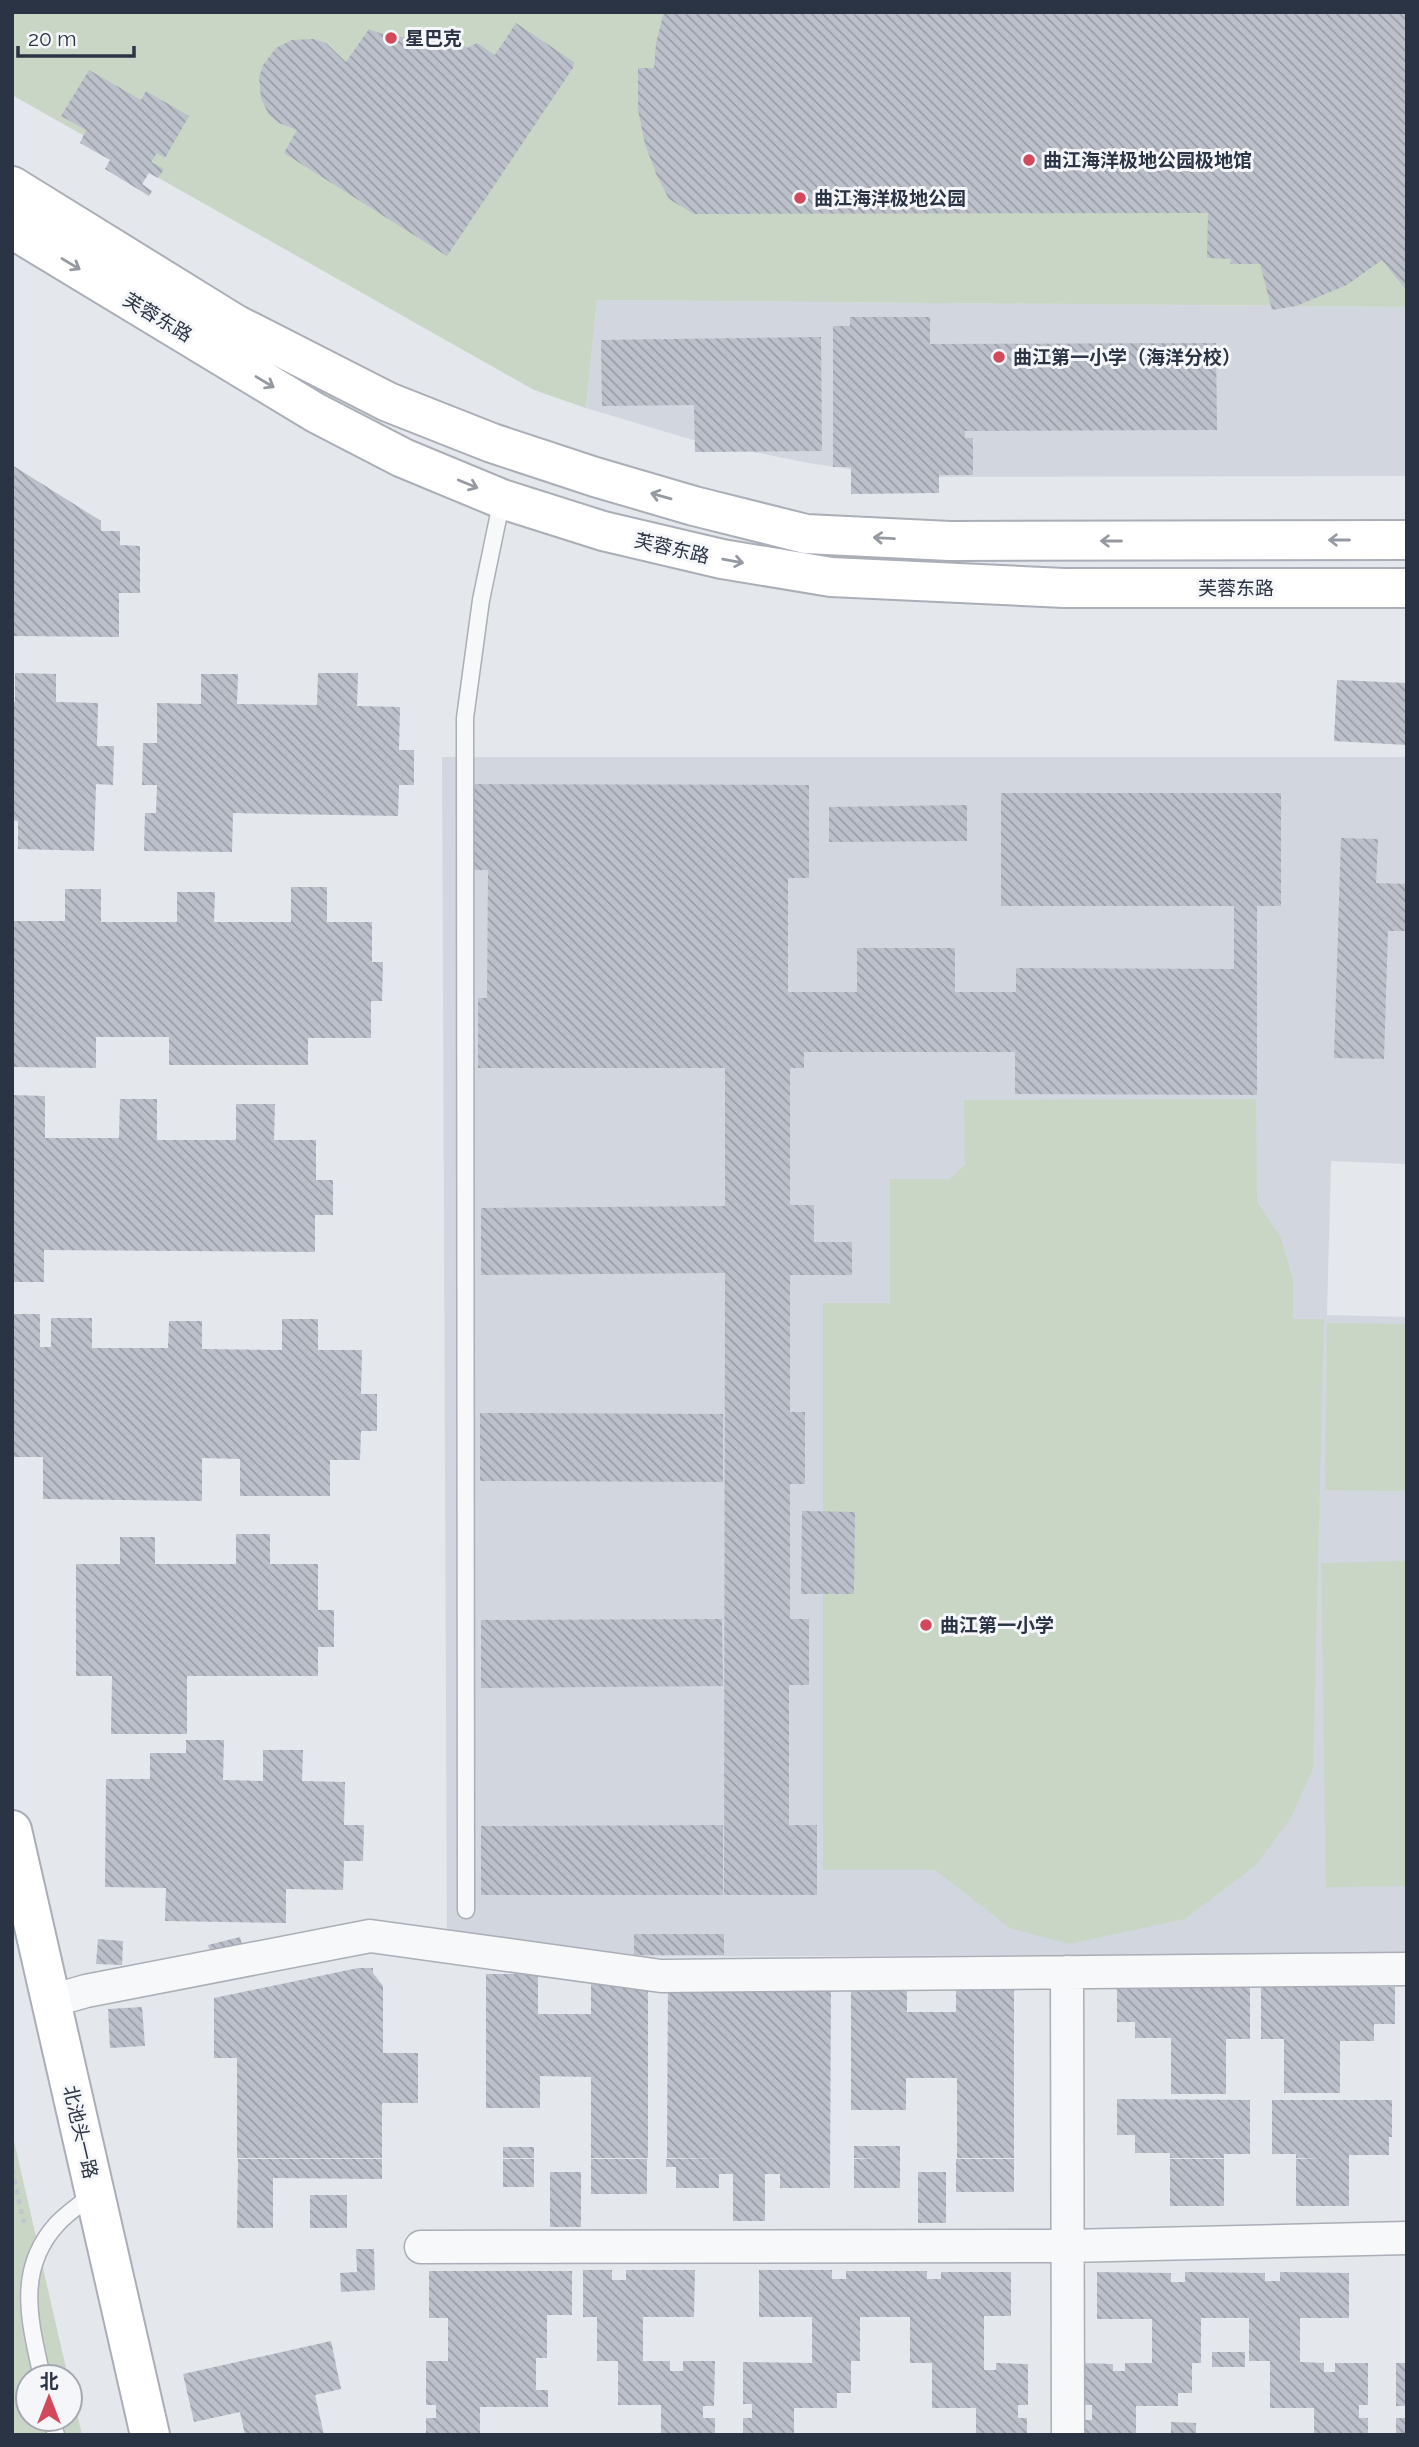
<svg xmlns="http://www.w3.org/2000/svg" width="1419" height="2447" viewBox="0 0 1419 2447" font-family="Raleway,'Noto Sans SC',sans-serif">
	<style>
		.built { fill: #d2d6de }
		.green { fill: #c9d6c5 }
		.building { fill: url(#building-back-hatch) }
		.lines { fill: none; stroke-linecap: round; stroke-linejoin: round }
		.lane-casing { stroke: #a9aeb7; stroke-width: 19 }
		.street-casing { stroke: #a9aeb7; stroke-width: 35 }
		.secondary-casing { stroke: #a9aeb7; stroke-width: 42 }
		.path { stroke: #c2c5cb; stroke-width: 4.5; stroke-dasharray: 5 5; stroke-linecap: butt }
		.lane { stroke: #f7f8fa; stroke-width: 16 }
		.street { stroke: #f7f8fa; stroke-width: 32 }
		.secondary { stroke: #fff; stroke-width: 38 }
		.oneway { stroke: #959aa2 }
		.poi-dot { fill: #d1495b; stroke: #f4f6f9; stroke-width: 2.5 }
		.labels { text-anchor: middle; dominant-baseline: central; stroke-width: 6; stroke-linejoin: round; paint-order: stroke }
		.poi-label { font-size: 19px; font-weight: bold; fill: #2b3445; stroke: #f4f6f9; text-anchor: start }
		.street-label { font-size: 19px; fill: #2b3445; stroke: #f4f6f9 }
	</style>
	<defs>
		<pattern id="building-back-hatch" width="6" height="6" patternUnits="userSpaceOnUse" patternTransform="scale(1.75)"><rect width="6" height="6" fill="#bbc0ca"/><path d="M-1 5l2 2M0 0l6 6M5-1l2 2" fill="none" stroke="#989da6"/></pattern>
	</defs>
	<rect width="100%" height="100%" fill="#e4e7ec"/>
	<path class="built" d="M597 300 1407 307V476L902 477 809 463 693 440 586 408Z
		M442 757H1407V1164L1331 1161 1327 1315 1407 1317V1954L519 1957 447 1934Z"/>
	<path class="green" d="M12 12H1407V307L597 300 586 408 534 390 12 95Z
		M1256 1099 1257 1202 1281 1238 1293 1280V1319H1324L1313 1768 1291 1818 1255 1866 1185 1919 1069 1944 1010 1928 935 1870H823V1303H890V1179H949L965 1165 964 1100Z
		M1327 1323 1407 1324V1491L1325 1490Z
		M1407 1561V1886L1326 1887 1321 1563Z
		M12 2132 68 2377H28V2419H70V2384L82 2435H12Z"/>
	<path class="building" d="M664 12H1407V291L1382 260 1347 285 1296 306 1272 310 1260 264H1230L1231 259 1207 258 1208 213 694 214 669 199 657 176 645 144 638 110V68H654L656 43Z
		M516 23 574 62 573 68 447 256 284 153 297 130 279 123 269 115 261 98 259 77 263 65 276 48 292 40 313 39 326 43 346 62 369 29 385 35 418 39 447 34 467 48 477 43 495 55Z
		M89 70 141 100 146 91 189 116 165 158 157 153 151 162 164 169 158 178 149 173 142 184 152 191 149 196 105 169 110 160 80 143 86 130 61 116Z
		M850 317H930V344L1216 343 1217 430 965 431V438H973V475H939V493L851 494V467H833V326H850Z
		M821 337 822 451 695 452 694 405 602 406 601 340Z
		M12 465 101 521V531H120V545L140 546V593H119V637L12 636Z
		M15 673 56 674V702L98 703 97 746H114L113 785 96 784 94 851 18 849V821L12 820V701L15 702Z
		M318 673H358L357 706 400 707 399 750H414V785H399L398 816 233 813 232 852 144 851 145 813H156L157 785H142L143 743H157V703L201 704V674H238L237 704 317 705Z
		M1337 680 1407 683V745L1334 741Z
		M459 784 809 785V878H788V992H857V948H955V992H1016V968L1234 969V906H1001V793H1281V906H1257V1095L1015 1094V1052H804V1068H790V1205H814V1242H852V1275H790V1412H805V1484H790V1619H809V1685H789V1825H817V1895H724L725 1273 481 1275V1208L725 1206V1068H478V998H487L488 870H459Z
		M967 805V841L829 842V807Z
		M1341 838 1378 839 1376 883 1407 884V931H1388L1384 1059 1334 1058Z
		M291 887H327V922H372V962H383L382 1001H371V1038H308V1065H169V1037H96V1068L12 1067V921H65V889H101V922H177V892H215L214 922H291Z
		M12 1095 45 1096V1138H119L120 1099H157V1140H236V1104H275L274 1140H316V1180H333V1215H315V1252L44 1250V1282H12Z
		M12 1314H40V1347H51V1318H92V1348H168L169 1321H202V1349L282 1350V1319H318V1350H362L361 1394H377V1431H361L360 1460H330V1496H240V1459L202 1458V1501L43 1499V1457H12Z
		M480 1413 723 1414V1482L480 1481Z
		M802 1511 855 1512 854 1594H801Z
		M236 1534H270V1564H318V1610H334V1647H318V1676H187V1734H111L112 1676H76V1564H120V1537H155V1564H236Z
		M722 1619 723 1686 481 1688V1620Z
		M186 1740H224L223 1780 263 1781V1750H303L302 1781 345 1782 344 1825H364L363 1861H344L343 1890 286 1889V1923L165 1921 166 1888 105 1887 106 1779H150V1753H186Z
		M723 1825V1895H481V1826Z
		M634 1934H724V1955H634Z
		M240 1937 248 1968 217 1976 208 1945Z
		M98 1939 123 1941 122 1965 96 1964Z
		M358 1968H373V1973L383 1986V2053H418V2103H382V2158H237V2058H214V1998Z
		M668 1972H831L830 2188H780V2174H765V2221H733V2174H719V2188H676V2167H666V2159L734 2158H667Z
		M591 1973H648V2158H591V2077L540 2076V2108H486V1974H538V2014H591Z
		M851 1973H907V2012H956V1973H1014V2158H957V2078H906V2110H851Z
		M1117 1987H1250V2039H1226V2094H1171V2038H1135V2022H1117Z
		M1261 1987H1395V2024H1374V2041H1340V2093H1284V2039H1261Z
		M142 2007 145 2046 110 2048 108 2009Z
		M1117 2099 1250 2100V2154H1224V2158H1170V2153H1135V2135H1117Z
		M1272 2100H1392V2137H1389V2155H1349V2206H1296V2159L1322 2158H1296V2154H1272Z
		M854 2146H900V2188H854V2159L878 2158H854Z
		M503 2147H534V2158H503Z
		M238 2159H382V2179L273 2178V2228H237Z
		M503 2159H534V2187H503Z
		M591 2159H647V2194H591Z
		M956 2159H1014V2192H956Z
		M1170 2159H1224V2206H1170Z
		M550 2172H581V2227H550Z
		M918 2172H946V2223H918Z
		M310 2195H347V2228H310Z
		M356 2249H374L375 2290 341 2292 340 2273 357 2272Z
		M583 2270H612V2280H626V2270H695L694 2317H643V2361H670V2371H683V2361H715L714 2406H703V2418H715V2435H661V2405H618V2361H597V2317H583Z
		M759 2270H832V2279H846V2271H927V2279H941V2272H1011V2316H984V2370H996V2363L1028 2364V2405H1018V2418H1027V2435H976V2408H932V2363H910V2317H860V2361H851V2393H837V2408H794V2435H743V2418H752V2404H743V2362L812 2363V2317H759Z
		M429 2271H572V2315H547V2358H536V2390H548V2407H480V2435H426V2418H436V2405H426V2361H448V2318H429Z
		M1097 2272 1171 2273V2282H1185V2272L1265 2273V2281H1280V2272L1349 2273V2318H1300V2362L1324 2363V2372H1335V2363H1368V2405H1359V2418H1368V2435H1314V2408H1270V2361H1249V2318H1201V2363H1192V2393H1178V2406H1136V2435H1081V2420H1092V2405H1081V2363L1113 2364V2371H1125V2363H1152V2319H1097Z
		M331 2341 341 2389 315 2395 324 2435H245L240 2412 194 2422 183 2374Z
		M1212 2352H1245V2367H1212Z
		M1396 2363H1407V2406H1396Z
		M1396 2418H1407V2435H1396Z
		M1171 2422 1196 2423V2435H1171Z"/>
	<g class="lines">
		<defs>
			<path id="lane" d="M466 1910 465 718 481 600 502 499
				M42 2377C30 2322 15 2270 57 2224 68 2212 83 2203 95 2192
				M52 2419 56 2435"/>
			<path id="street" d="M1067 1972 1068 2435
				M51 2001 86 1991 370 1936 661 1976 1407 1969
				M421 2247 1067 2246 1407 2238"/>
			<path id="secondary" d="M12 186 235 324 388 402 492 443 595 477 694 506 806 534 950 541 1407 540
				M12 229 316 413 403 458 502 499 603 531 722 559 831 577 1064 588H1407
				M12 1830 150 2435"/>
		</defs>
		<use href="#lane" class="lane-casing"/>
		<use href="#street" class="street-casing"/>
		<use href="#secondary" class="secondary-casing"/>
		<path class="path" d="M12 2170 24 2223"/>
		<use href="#lane" class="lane"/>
		<use href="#street" class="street"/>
		<use href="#secondary" class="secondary"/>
	</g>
	<defs><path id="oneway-shaft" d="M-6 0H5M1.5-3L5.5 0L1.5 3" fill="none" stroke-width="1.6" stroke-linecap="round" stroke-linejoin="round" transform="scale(1.75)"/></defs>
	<g class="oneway">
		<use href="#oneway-shaft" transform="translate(71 264) rotate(31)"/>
		<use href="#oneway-shaft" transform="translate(265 382) rotate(31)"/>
		<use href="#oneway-shaft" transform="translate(468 484) rotate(22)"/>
		<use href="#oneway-shaft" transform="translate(661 496) rotate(-164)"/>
		<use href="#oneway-shaft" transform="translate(884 538) rotate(-177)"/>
		<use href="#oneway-shaft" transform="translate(1339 540) rotate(180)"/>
		<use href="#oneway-shaft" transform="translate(1111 541) rotate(180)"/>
		<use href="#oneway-shaft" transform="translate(733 561) rotate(10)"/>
	</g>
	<g class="poi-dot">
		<circle cx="391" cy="38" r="7"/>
		<circle cx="1029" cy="160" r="7"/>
		<circle cx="800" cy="198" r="7"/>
		<circle cx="999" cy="357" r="7"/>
		<circle cx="926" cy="1625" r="7"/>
	</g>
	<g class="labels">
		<g class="poi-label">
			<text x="405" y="38">星巴克</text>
			<text x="1043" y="160">曲江海洋极地公园极地馆</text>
			<text x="814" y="198">曲江海洋极地公园</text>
			<text x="1013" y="357">曲江第一小学（海洋分校）</text>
			<text x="940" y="1625">曲江第一小学</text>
		</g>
		<g class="street-label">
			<text transform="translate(158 317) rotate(31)">芙蓉东路</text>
			<text transform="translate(672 548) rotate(13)">芙蓉东路</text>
			<text x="1236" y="588">芙蓉东路</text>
			<text transform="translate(81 2132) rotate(77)">北池头一路</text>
		</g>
	</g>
	<rect width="1419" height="2447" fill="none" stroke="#2b3445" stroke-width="28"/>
	<g transform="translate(49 2398)"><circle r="33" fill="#f4f6f9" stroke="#a4a8b1" stroke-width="2"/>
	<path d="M0-5L12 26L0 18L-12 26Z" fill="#d1495b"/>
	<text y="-10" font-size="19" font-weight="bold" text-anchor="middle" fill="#2b3445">北</text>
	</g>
	<path d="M18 46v10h116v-10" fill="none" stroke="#2b3445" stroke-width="3.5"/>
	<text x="28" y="46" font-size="21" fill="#2b3445" stroke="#f4f6f9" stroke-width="5" paint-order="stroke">20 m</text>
</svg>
